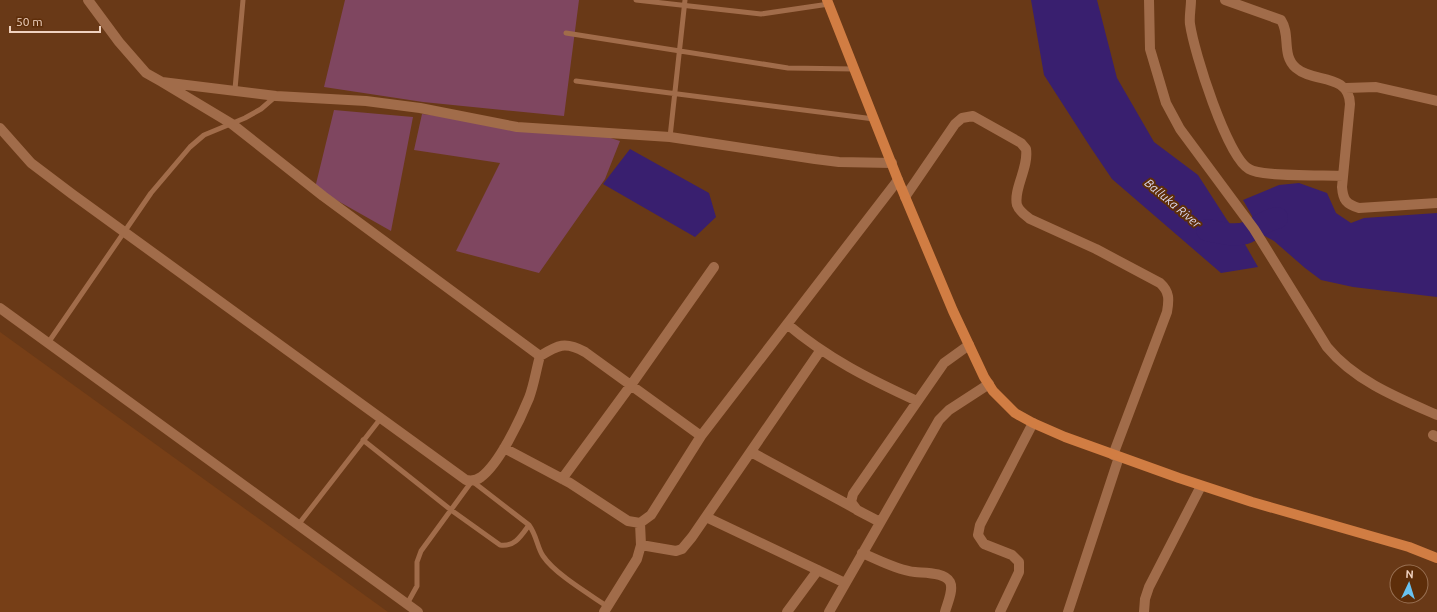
<svg xmlns="http://www.w3.org/2000/svg" width="1437" height="612" viewBox="0 0 1437 612" font-family="Ubuntu,sans-serif">
	<style>
		.built { fill: #773f17 }
		.green { fill: #7f4660 }
		.water { fill: #391f6f }
		.lines { fill: none; stroke-linecap: round; stroke-linejoin: round }
		.river { stroke: #391f6f; stroke-width: 22 }
		.service { stroke: #a16c4a; stroke-width: 5 }
		.minor { stroke: #a16c4a; stroke-width: 10 }
		.primary { stroke: #d17d43; stroke-width: 10 }
		.labels { text-anchor: middle; dominant-baseline: central; stroke-width: 4; stroke-linejoin: round; paint-order: stroke }
		.water-label { font-size: 12px; font-style: italic; fill: #dddaf1; stroke: #5e2e0a }
	</style>
	<rect width="100%" height="100%" fill="#693917"/>
	<path class="built" d="M0 332 388 612H0Z"/>
	<path class="green" d="M345 0H579L564 116 423 102 324 87Z
		M334 110 413 117 391 231 315 188Z
		M422 114 589 131 620 141 605 179 539 273 456 251 500 163 414 150Z"/>
	<path class="water" d="M1031 0H1097L1117 78 1154 142 1198 175 1227 220 1242 239 1258 267 1221 273 1112 179 1091 148 1044 75Z
		M630 149 709 193 716 217 695 237 603 184Z
		M1299 183 1327 193 1336 213 1351 223 1364 218 1437 213V297L1353 287 1321 280 1305 268 1274 241 1263 235 1243 200 1279 185Z"/>
	<g class="lines">
		<path class="river" d="M1207 230C1220 233 1236 237 1248 232 1258 227 1266 220 1277 218"/>
		<path class="service" d="M636 0 761 14 829 4
			M566 33 788 68 854 69
			M576 81 874 119
			M235 89 243 0
			M670 137 685 0
			M48 343 151 193 190 147 204 135 245 118 261 109 276 96
			M363 440 451 510 500 545C515 547 521 536 529 525
			M298 525 381 418
			M407 604 417 586V562L421 551 472 481 529 525C537 536 537 547 543 556 555 574 589 594 608 607"/>
		<path class="minor" d="M88 0 119 42 146 73 162 82 276 96 366 101 420 108 517 127 670 137 815 159 839 162 892 163
			M1149 0 1150 49 1166 103 1180 129 1254 229 1327 347C1355 381 1398 398 1437 415
			M1191 0C1191 8 1189 17 1190 24 1194 52 1227 157 1249 169 1261 177 1325 175 1343 176
			M1225 0 1281 20C1291 35 1281 55 1296 68 1313 83 1349 73 1350 104L1342 187C1343 200 1346 204 1359 208L1437 203
			M1346 88 1376 87 1437 101
			M0 128 31 163 72 194 466 480C471 481 476 481 481 477 499 464 520 420 529 398 534 385 536 370 540 356L323 196 232 124 162 82
			M905 197 955 124 962 118 973 116 1021 143 1026 149C1029 168 1013 189 1017 205 1019 211 1025 215 1030 219L1096 249 1160 283C1170 292 1169 300 1167 312L1113 455
			M0 308 418 612
			M787 324C827 358 869 379 917 401
			M540 356C558 345 565 341 585 352L701 436
			M1433 435 1437 437
			M504 448 570 483 628 521 640 523 651 515 701 436 898 180
			M751 452 856 509
			M562 479 631 385 714 267
			M706 517 845 583
			M880 522 857 510 851 502 853 494 944 363 969 345
			M641 545 676 551 682 549 692 537 820 351
			M862 553C879 560 897 570 915 572 925 573 945 572 950 582 954 590 947 604 945 612
			M604 612 637 559 641 545 640 523
			M787 612 818 570
			M829 612 939 420 949 410 989 384
			M1000 612 1019 572V562L1012 555 984 544 978 535 980 525 1033 423
			M1068 612 1119 457
			M1144 612 1145 599 1149 587 1201 486"/>
		<path class="primary" d="M827 0 898 180 953 311 984 377 993 391 1015 413 1033 423 1065 437 1179 478 1252 502 1409 547 1437 558"/>
	</g>
	<g class="labels">
		<g class="water-label">
			<text transform="translate(1173 203) rotate(40)">Balluka River</text>
		</g>
	</g>
	<g transform="translate(1409 584) rotate(4)"><circle r="19" fill="#5e2e0a" stroke="#987053"/>
	<path d="M0-3L7 15L0 10L-7 15Z" fill="#69c3f1"/>
	<text y="-6" font-size="11" font-weight="bold" text-anchor="middle" fill="#f0d2c0">N</text>
	</g>
	<path d="M10 26v6h90v-6" fill="none" stroke="#f0d2c0" stroke-width="2"/>
	<text x="16" y="26" font-size="12" fill="#f0d2c0" stroke="#5e2e0a" stroke-width="3" paint-order="stroke">50 m</text>
</svg>
